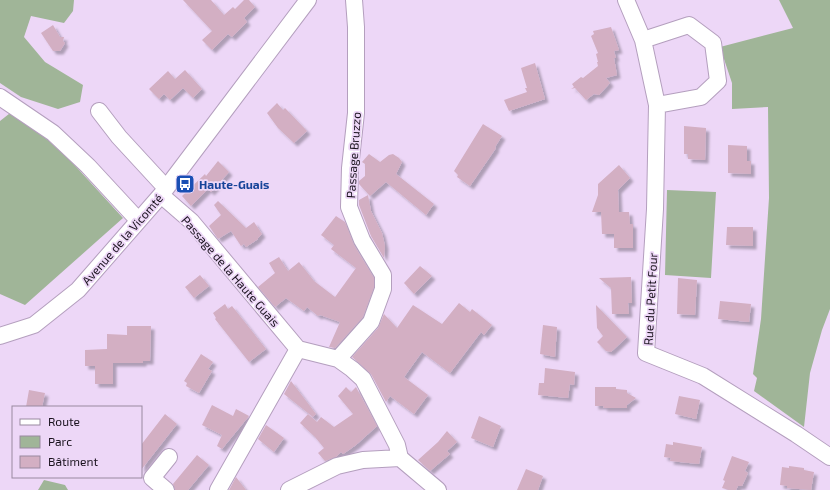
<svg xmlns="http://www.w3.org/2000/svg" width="830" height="490" viewBox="0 0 830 490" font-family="'Exo 2',sans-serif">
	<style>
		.green { fill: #a0b598 }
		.building { fill: #d3afc3; filter: url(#shadow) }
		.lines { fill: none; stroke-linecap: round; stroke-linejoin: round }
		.minor-casing { stroke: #b49fbe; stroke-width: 18 }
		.minor { stroke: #fff; stroke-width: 16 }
		.labels { text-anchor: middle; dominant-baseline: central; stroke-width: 3.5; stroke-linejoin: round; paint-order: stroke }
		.street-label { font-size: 12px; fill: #1a131e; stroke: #edd7f7 }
		.transit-label { font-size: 12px; font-weight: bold; fill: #164399; stroke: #edd7f7; text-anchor: start }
	</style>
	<defs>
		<filter id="shadow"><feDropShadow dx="3.5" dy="3.5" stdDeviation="1" flood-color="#0004"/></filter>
	</defs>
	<rect width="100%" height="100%" fill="#edd7f7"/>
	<path class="green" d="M0 0H74L73 11 64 23 31 16 24 37 45 62 83 85 80 102 58 109 21 97 0 83Z
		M779 0H830V309L822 330 810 373 804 427 754 391 757 378 753 374 761 319 769 198 768 107 732 109V83L720 47 793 28Z
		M14 110 69 159 123 218 25 305 0 294V121Z
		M667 190 716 192 711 278 665 275Z
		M44 480 65 485 68 490H38Z"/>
	<path class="building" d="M183 0H211L224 15 233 7 235 9 244 0H249L255 7 244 18 247 22 232 37 228 34 212 50 202 40 212 31Z
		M53 25 60 37H64L63 41 65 43 60 51H53L41 33Z
		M611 27 619 50 614 51 616 58H614L617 75 606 78 610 83 599 95 594 94 586 100 575 88 571 89 574 87 572 84 581 77 583 78 598 66 597 62H598L596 54 598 53 591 36 594 34 593 31Z
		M535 63 545 99 509 111 504 100 527 92 525 88H527L521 68Z
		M185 70 202 89 193 98 183 88 170 100 164 94 159 99 149 89 168 71 175 79Z
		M277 103 283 110 285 108 307 131 294 143 278 128 267 113Z
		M483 124 502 136 495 147 496 148 470 186 457 177 458 175 454 171Z
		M684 126 706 128 705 160 688 159V154H684Z
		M728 145 747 146V161H751V174L728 173Z
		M369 154 380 162 389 155 393 154 399 158 402 162 396 174 434 204 426 215 386 182 370 196 359 184V181L365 176V164L362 162Z
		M218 161 229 172 211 192 208 189 191 206 182 196 205 174 206 176Z
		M619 165 630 178 618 190 619 212H629L630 224H633V248H614V234H602L601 212H592L598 195V184Z
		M368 195 371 211 382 233 385 246 384 258 371 236 359 205V200Z
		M218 201 246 228 254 222 262 234 258 238V239L246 247 244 244 241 246 231 231 218 239 209 226 221 215 214 205Z
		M336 216 345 222 354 245 374 278V287L363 317 335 348 329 347 340 322 320 315 318 316 307 307 304 311 286 298 275 307 258 287 275 273 269 263 279 257 288 271 299 262 314 281 335 297 356 268 331 249 334 245 321 235Z
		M727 227H753V246L726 245Z
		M420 266 432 276 414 294 404 283Z
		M200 275 209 286 194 298 185 287Z
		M631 277 632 303H628L629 314H612L611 288 599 278Z
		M678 278 697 280 695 315 677 314Z
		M720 301 751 304 749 322 718 319Z
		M459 303 470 312 472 309 492 325 484 335 481 332 450 373 422 352 404 377 428 395 414 414 390 396 386 402 371 374 352 357 378 328 384 314 397 328 413 305 442 324Z
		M225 304 228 309 232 306 266 349 249 362 215 319 216 318 213 313Z
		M596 305 627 337 611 352 606 351 597 342 603 336 597 328Z
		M543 325 557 327 555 357 540 354Z
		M127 326H151L150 361H143V363H113V384H95V366H85V350L107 349V334L127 335Z
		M201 354 213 362 208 369 212 371 199 393 186 386 187 383 184 381Z
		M545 368 575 372 574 385 570 384 568 398 538 395 539 383H544Z
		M291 381 316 414 313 417 284 394Z
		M346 387 351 392 356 387 377 426 356 445 343 454 341 452 336 457 325 461 318 453 324 448 315 437 300 423 308 414 317 422 321 417 334 427 353 414 338 396Z
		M595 387H616V389L627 390V393L636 398 627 405V408H604L603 406H595Z
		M29 390 45 393 42 407H26Z
		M679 396 700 400 696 419 675 414Z
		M212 405 233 416 236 409 249 416 222 449 217 446 222 435 202 425Z
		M165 414 177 424 141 470V445Z
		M479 416 501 426 493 447 471 438Z
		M266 425 284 438 274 452 258 439Z
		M447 431 457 442 447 451 450 454 430 471 418 460 438 442Z
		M673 442 702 447 699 464 670 461 671 458 664 457 666 444 673 445Z
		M197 455 209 465 188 490H175L173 484Z
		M732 456 749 462 745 471 748 473 742 486H738L736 490H729L722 488 725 481 723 480Z
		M789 466 804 468V470L814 472 811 490 787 488V486L780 485 782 467 789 468Z
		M526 469 543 476 538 490H517Z
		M236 477 246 490H229Z"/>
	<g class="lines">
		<defs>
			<path id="minor" d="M626 0 643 40 657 105 655 209 646 353 703 376 796 434 830 457
				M643 40 689 25 713 43 718 81 701 97 657 105
				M0 97 53 133 88 166 138 220
				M99 111 119 137 166 188
				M161 195 191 221 298 349 338 359 352 369 363 379 397 445 400 458
				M0 336 34 325 78 290 161 195 308 0
				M338 359 371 322 383 289V275L362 240 349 207 350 168 356 113V27L354 0
				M166 490 152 478 169 457
				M218 490 298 349
				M289 490 337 466 363 460 400 458 438 490"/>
		</defs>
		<use href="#minor" class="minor-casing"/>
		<use href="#minor" class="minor"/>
	</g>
	<defs>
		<symbol id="bus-square" viewBox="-11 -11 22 22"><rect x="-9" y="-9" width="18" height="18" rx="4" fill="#1a4fb4" stroke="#edd7f7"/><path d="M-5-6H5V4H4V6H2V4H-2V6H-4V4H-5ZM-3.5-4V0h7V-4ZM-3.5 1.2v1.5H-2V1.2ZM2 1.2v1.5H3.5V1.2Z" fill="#fff"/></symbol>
	</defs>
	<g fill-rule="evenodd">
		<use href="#bus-square" x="174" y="173" width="22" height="22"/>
	</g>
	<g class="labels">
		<g class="street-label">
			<text transform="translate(353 155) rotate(-86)">Passage Bruzzo</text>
			<text transform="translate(122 239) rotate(-49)">Avenue de la Vicomté</text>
			<text transform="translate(231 271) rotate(49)">Passage de la Haute Guais</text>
			<text transform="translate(650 299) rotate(-87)">Rue du Petit Four</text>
		</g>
		<g class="transit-label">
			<text x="199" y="184">Haute-Guais</text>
		</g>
	</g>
	<rect x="12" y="406" width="130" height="72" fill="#edd7f7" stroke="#9989a0"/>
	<rect x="20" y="419" width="20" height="6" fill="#ffffff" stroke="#9989a0"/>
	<text x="48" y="426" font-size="12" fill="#1a131e">Route</text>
	<rect x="20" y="436" width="20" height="12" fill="#a0b598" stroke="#9989a0"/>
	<text x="48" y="446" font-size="12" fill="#1a131e">Parc</text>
	<rect x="20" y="456" width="20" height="12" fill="#d3afc3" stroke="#9989a0"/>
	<text x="48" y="466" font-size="12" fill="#1a131e">Bâtiment</text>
</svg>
